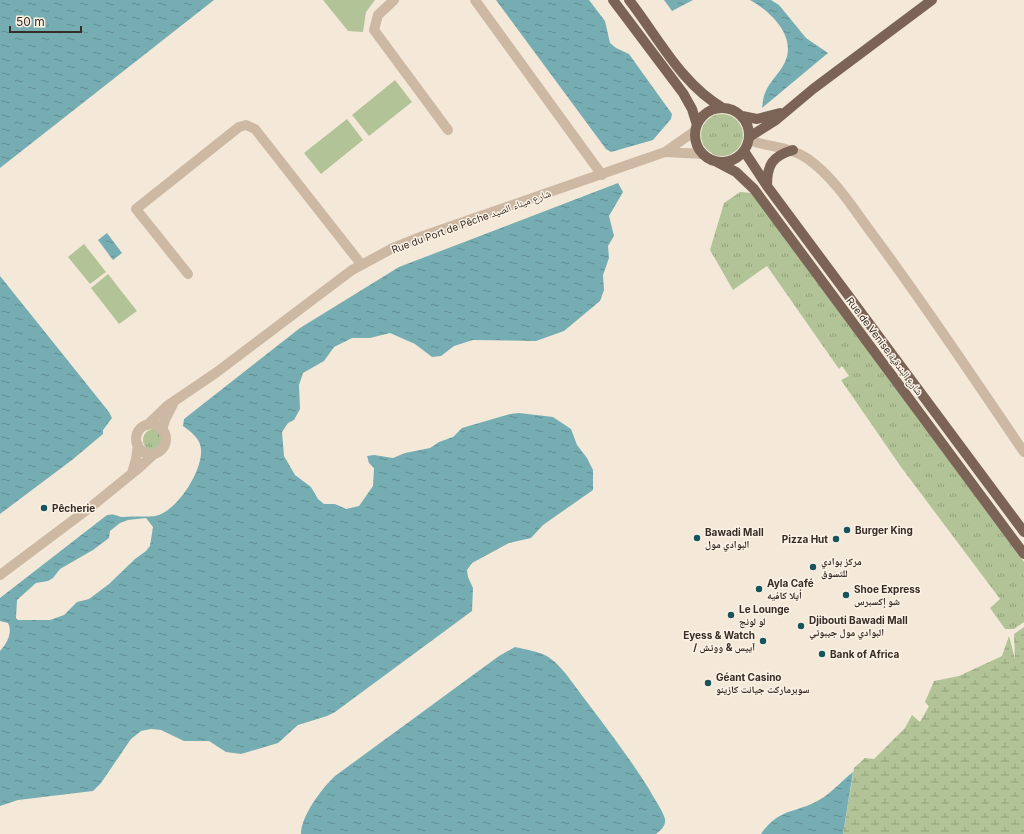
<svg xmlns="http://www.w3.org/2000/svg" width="1024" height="834" viewBox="0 0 1024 834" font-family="Inter,'Noto Naskh Arabic',sans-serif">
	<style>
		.grass { fill: url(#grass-tufts) }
		.wetland { fill: url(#wetland-marsh) }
		.garden { fill: #b2c497 }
		.water { fill: url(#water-ripples); fill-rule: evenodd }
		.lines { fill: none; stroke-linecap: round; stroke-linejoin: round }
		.minor { stroke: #cdb9a3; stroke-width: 10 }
		.major { stroke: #7b6456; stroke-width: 10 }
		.poi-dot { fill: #18545d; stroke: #fbf2e5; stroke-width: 1.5 }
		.labels { text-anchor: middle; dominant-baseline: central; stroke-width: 3; stroke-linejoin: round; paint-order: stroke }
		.street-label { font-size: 10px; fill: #372d26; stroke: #fbf2e5 }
		.poi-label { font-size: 10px; font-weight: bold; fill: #372d26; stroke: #fbf2e5; text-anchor: start }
	</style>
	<defs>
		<pattern id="grass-tufts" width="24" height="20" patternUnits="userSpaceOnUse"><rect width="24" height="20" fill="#b2c497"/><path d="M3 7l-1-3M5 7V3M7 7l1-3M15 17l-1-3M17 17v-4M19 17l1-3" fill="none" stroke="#92a07b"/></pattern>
		<pattern id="wetland-marsh" width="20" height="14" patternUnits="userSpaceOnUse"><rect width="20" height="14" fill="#b2c497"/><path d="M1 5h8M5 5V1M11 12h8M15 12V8" fill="none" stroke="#92a07b"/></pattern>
		<pattern id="water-ripples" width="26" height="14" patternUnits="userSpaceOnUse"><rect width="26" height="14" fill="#75adb3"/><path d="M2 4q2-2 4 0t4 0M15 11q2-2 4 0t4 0" fill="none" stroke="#618d91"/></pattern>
	</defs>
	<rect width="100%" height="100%" fill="#f4e9d9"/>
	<path class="grass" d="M701 135a21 21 0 1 1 42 0a21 21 0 1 1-42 0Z
		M740 192 752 193 1024 562V622L1014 629H1005L990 608 1000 599 901 467 841 380 849 376 842 366 839 369 767 266 733 290 710 250 724 203Z
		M143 440a11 11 0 1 1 22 0a11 11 0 1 1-22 0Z"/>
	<path class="wetland" d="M1024 627V834H843L854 768 865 758 874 759 905 728 912 715 920 722 929 706 925 702 934 681 959 676 1002 656 1009 636 1015 659 1014 634Z"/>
	<path class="garden" d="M323 0H375L366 12 363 32 348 31Z
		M395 80 412 102 369 136 352 115Z
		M347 119 363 140 321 174 304 153Z
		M84 244 106 272 90 284 68 257Z
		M108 274 137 311 119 324 91 288Z"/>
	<path class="water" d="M0 0H214L0 168Z
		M496 0H589L605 21 610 43 616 48 629 54 672 114 671 119 653 140 611 152 606 149Z
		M664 0H693L672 11Z
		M750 0H771L779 5 806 38 828 53 762 108C763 103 763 97 765 93 769 82 780 73 785 62 797 36 770 11 750 0Z
		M618 183 623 192 609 216 614 236 608 246 609 258 603 275 604 290 600 301 564 331 536 341 473 340 454 346 441 356 432 357 415 344 390 333 370 338H352L334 347 324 361 303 373 299 385 300 409 294 420 288 423 282 432 284 456 295 475 311 487 318 499 324 504H335L346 509 359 506 373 486 374 468 369 463 367 456 374 455 393 458 405 453 430 448 439 442 453 437 462 428 510 414 519 413 553 417 571 429 577 445 587 458 593 470V490L543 525 531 538 509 543 472 563 467 570 468 577 473 588 472 611 335 712 327 716 298 725 278 743 241 754 226 752 209 741H184L161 730 151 729 141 731 131 739 101 783 93 791 18 800 0 806V651C7 643 13 633 8 623L0 621V598L107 515C116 513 117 517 124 517 131 516 149 517 155 516 177 512 203 470 201 449 200 438 191 432 183 426L184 419 300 328 399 267ZM146 518 153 527 150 546 146 551 135 559 109 584 89 599 77 602 64 615 50 620H18L16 618 17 600 36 583 48 581 53 578 60 569 93 550 109 538 110 531 120 523 128 520Z
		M107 233 122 253 113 260 98 240Z
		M0 276 109 412 112 418 103 430V434L72 460 0 514Z
		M515 647C541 653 548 652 566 674 594 712 624 749 649 789 654 799 662 809 665 819 666 826 661 830 656 834H301C301 816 322 788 335 776L499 656Z
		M853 772 843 834H761C780 806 799 814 824 797 834 790 843 780 853 772Z"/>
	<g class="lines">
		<path class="minor" d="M394 0 378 15 374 30 448 130
			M475 0 602 175
			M749 140C771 148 789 146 808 159 834 177 855 211 873 235 926 306 974 379 1024 452
			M665 152 703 154
			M188 274 136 209 239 127 246 125 255 129 361 264
			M136 439a15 15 0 1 1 30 0a15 15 0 1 1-30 0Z
			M147 425 167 406 217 372 352 270 393 248 423 236 665 152 695 131
			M162 430 165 420 174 402
			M132 473 136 459 138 445
			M0 575 92 506 140 467 154 454"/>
		<path class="major" d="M613 0 683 93 692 109 697 125
			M629 0C658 37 681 84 723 108
			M695 135a27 27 0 1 1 54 0a27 27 0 1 1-54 0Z
			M742 116 757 119 780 113
			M749 137 776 120 813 89 932 0
			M744 151 767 186 1024 532
			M717 162 736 172 754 189 1024 554
			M767 186C767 165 772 156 793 150"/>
	</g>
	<g class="poi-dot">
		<circle cx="44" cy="508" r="4"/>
		<circle cx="847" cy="530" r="4"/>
		<circle cx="697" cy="538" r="4"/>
		<circle cx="836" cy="539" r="4"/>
		<circle cx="813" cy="567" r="4"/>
		<circle cx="759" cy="589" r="4"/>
		<circle cx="846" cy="595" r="4"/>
		<circle cx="731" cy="615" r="4"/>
		<circle cx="801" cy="626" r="4"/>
		<circle cx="763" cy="641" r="4"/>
		<circle cx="822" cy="654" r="4"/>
		<circle cx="708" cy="683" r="4"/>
	</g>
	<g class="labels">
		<g class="street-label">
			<text transform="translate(471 221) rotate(-20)">Rue du Port de Pêche شارع ميناء الصيد</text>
			<text transform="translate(885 346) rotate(53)">Rue de Venise شارع البندقية</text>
		</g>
		<g class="poi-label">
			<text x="52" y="508">Pêcherie</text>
			<text x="855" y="530">Burger King</text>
			<text x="705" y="532">Bawadi Mall<tspan x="705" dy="12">البوادي مول</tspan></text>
			<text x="828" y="539" text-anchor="end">Pizza Hut</text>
			<text x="821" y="561">مركز بوادي<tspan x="821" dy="12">للتسوق</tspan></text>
			<text x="767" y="583">Ayla Café<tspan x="767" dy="12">أيلا كافيه</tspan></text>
			<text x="854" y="589">Shoe Express<tspan x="854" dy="12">شو إكسبرس</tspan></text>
			<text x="739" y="609">Le Lounge<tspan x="739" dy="12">لو لونج</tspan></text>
			<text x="809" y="620">Djibouti Bawadi Mall<tspan x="809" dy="12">البوادي مول جيبوتي</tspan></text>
			<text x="755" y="635" text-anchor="end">Eyess &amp; Watch<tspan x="755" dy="12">/ آييس &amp; ووتش</tspan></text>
			<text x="830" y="654">Bank of Africa</text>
			<text x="716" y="677">Géant Casino<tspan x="716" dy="12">سوبرماركت جيانت كازينو</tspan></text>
		</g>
	</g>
	<path d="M10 26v6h71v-6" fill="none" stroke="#372d26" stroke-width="2"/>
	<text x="16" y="26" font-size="12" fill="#372d26" stroke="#fbf2e5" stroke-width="3" paint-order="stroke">50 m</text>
</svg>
